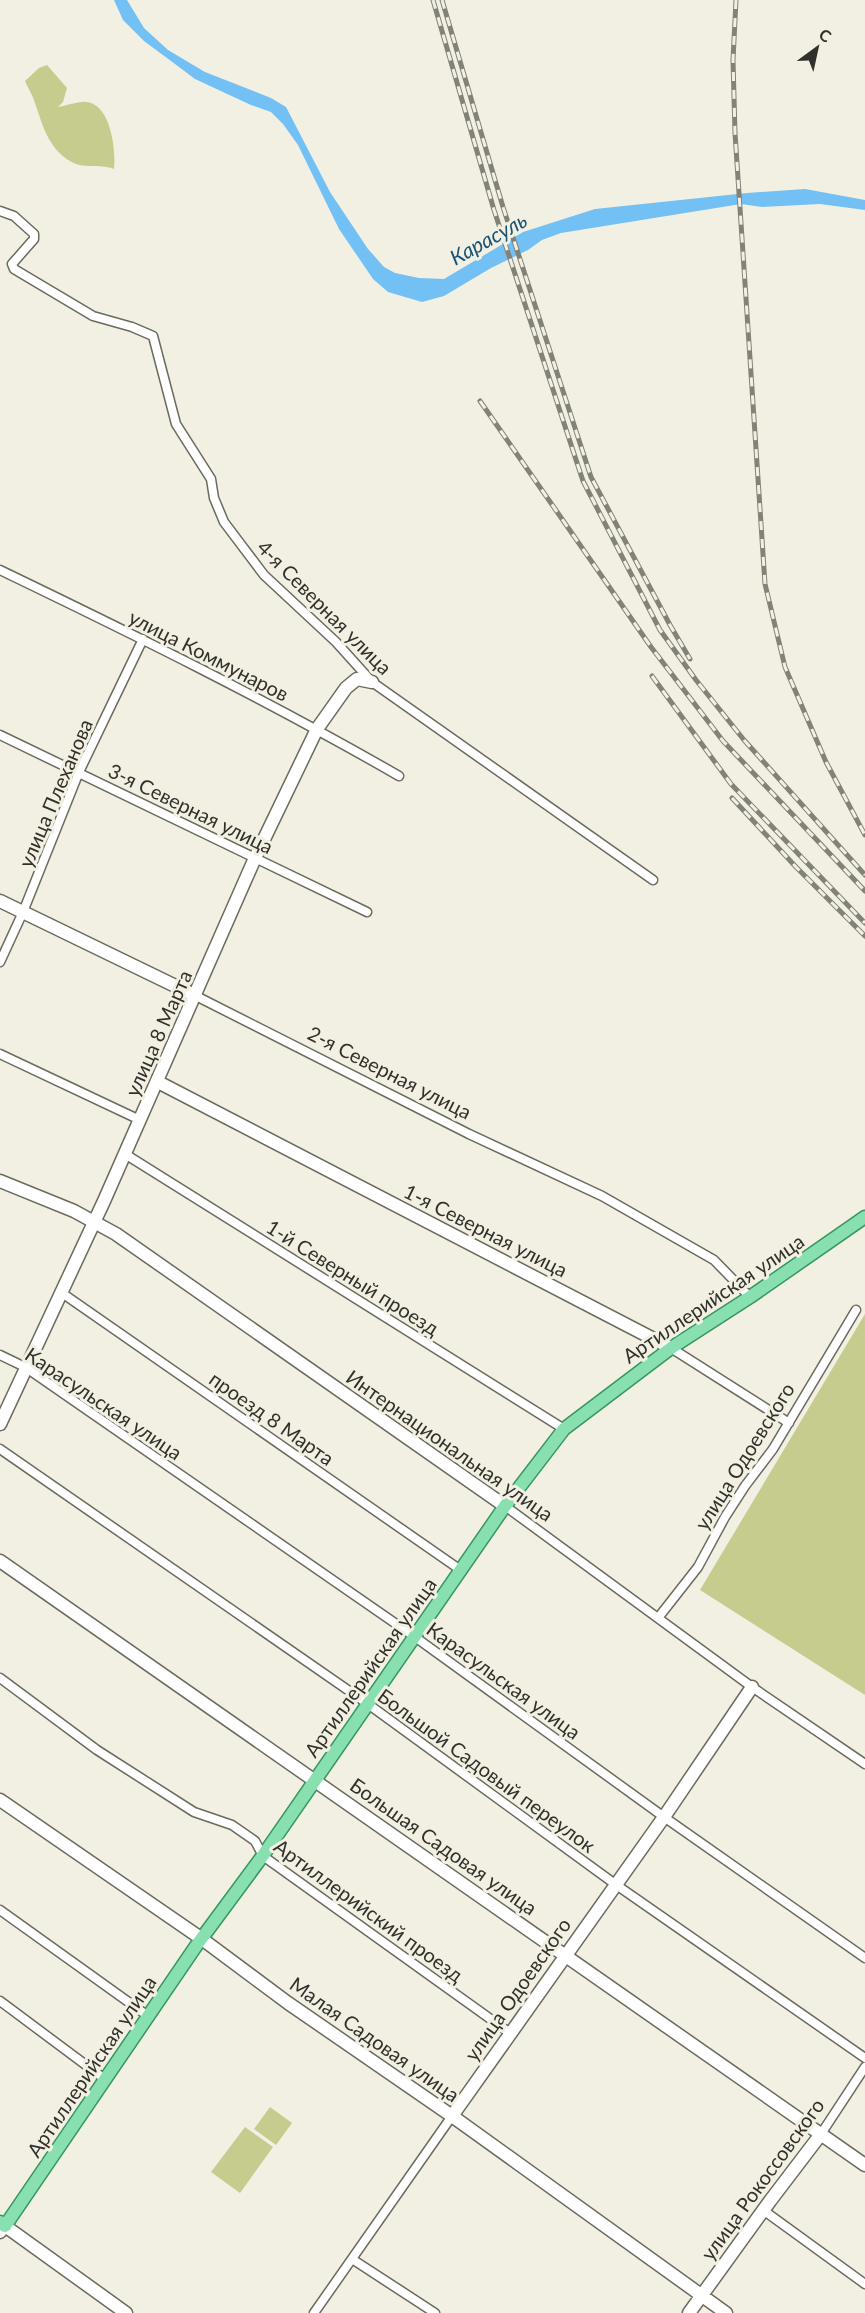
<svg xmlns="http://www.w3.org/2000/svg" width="865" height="2313" viewBox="0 0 865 2313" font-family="Lato,sans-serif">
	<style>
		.green { fill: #c5cc8d }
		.water { fill: #72c0f4 }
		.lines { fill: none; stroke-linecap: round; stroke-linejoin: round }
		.street-casing { stroke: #6c695f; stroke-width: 11 }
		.secondary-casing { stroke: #6c695f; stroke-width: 15 }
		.primary-casing { stroke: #369560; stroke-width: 15 }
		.street { stroke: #fff; stroke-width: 8 }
		.secondary { stroke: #fff; stroke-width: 12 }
		.primary { stroke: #88e0b0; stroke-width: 12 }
		.rail-casing { stroke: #838279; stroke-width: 5 }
		.rail { stroke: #f2f0e3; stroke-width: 3; stroke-dasharray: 9; stroke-linecap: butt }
		.labels { text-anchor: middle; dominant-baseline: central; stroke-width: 6; stroke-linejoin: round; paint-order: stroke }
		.street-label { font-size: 20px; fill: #31302b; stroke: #f2f0e3 }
		.water-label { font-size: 21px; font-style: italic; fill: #185376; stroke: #f2f0e3 }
	</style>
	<rect width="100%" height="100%" fill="#f2f0e3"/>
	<path class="green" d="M47 65 67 88 63 102 58 107C67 106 78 101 87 102 111 105 116 150 114 169 102 164 88 168 76 164 50 153 43 127 35 103 33 96 28 88 25 81L39 68Z
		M865 1314V1695L700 1590Z
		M270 2107 292 2123 276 2145 254 2129Z
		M245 2127 273 2147 240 2193 211 2172Z"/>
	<path class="water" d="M114 0H127L144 28 168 50 205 72 271 98 286 107 330 192 368 249 384 267 395 273 419 278 444 279 523 232 595 209 747 193 805 189 865 200V210L820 204 762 207 741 204 561 233 542 240 528 250 491 268 444 296 422 302 388 292 373 279 339 229 298 145 283 124 271 112 251 105 195 79 171 61 144 41 123 20Z"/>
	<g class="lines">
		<defs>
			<path id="street" d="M0 211 14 216 34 234V239L12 264 14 269 93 316 132 327 153 336 176 424 211 479 214 498 224 522 264 575 336 642 372 682 653 880
				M0 570C135 635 269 701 399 776
				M0 735 367 912
				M0 962 23 912 79 772 143 639
				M196 996 469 1134 602 1196 714 1260 750 1297
				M0 1054 140 1120
				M125 1154 564 1429
				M62 1293 462 1571
				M671 1348 789 1423
				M0 1355 25 1367 415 1637 664 1817 865 1958
				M0 1449 368 1704 615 1884 865 2058
				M505 1506 752 1687 865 1764
				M658 1618 698 1567 725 1517 745 1486 773 1449 856 1310
				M0 1678 97 1750 194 1812 232 1825 255 1841 263 1856 510 2033
				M0 1910 148 2016
				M0 2001 106 2080
				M821 2134 865 2067
				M763 2210 865 2284
				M352 2259 435 2313
				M314 2313 452 2116"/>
			<path id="secondary" d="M0 901 196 996
				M158 1082 671 1348
				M0 1181 74 1211 116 1234 505 1506
				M0 1424 104 1201 255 858 317 729 346 688 357 679 372 682
				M0 1561 865 2165
				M0 1800 202 1939 288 2003 452 2116 726 2313
				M452 2116 664 1817 752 1687
				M0 2232 5 2226 126 2313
				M689 2313 770 2201 821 2134"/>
			<path id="primary" d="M0 2222 5 2226 196 1946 264 1854 505 1506 564 1429 671 1348 750 1297 865 1217"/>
		</defs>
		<use href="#street" class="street-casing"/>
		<use href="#secondary" class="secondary-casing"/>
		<use href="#primary" class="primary-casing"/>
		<use href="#street" class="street"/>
		<use href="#secondary" class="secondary"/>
		<use href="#primary" class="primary"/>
		<defs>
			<path id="rail" d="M433 0 494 210 583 481 660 630 696 680 744 740 865 875
				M442 0 503 207 591 477 670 625 690 659
				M736 0 733 60 735 133 765 584 785 667 826 762 865 835
				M480 401 651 647 723 741 865 891
				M652 676 731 784 865 923
				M732 798 796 867 865 936"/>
		</defs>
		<use href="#rail" class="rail-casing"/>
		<use href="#rail" class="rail"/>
	</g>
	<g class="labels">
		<g class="street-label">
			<text transform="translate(325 607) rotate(45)">4-я Северная улица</text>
			<text transform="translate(209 655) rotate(27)">улица Коммунаров</text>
			<text transform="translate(55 793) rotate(-67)">улица Плеханова</text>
			<text transform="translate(191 808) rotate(26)">3-я Северная улица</text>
			<text transform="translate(158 1033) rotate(-66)">улица 8 Марта</text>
			<text transform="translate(390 1072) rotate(27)">2-я Северная улица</text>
			<text transform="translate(486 1230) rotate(27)">1-я Северная улица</text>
			<text transform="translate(353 1277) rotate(32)">1-й Северный проезд</text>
			<text transform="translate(713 1298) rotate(-34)">Артиллерийская улица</text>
			<text transform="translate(104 1403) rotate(34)">Карасульская улица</text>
			<text transform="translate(272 1418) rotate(35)">проезд 8 Марта</text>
			<text transform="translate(450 1445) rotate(35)">Интернациональная улица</text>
			<text transform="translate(744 1456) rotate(-58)">улица Одоевского</text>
			<text transform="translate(370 1667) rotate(-55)">Артиллерийская улица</text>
			<text transform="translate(504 1680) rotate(36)">Карасульская улица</text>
			<text transform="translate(487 1770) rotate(36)">Большой Садовый переулок</text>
			<text transform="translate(444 1846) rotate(35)">Большая Садовая улица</text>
			<text transform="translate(369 1910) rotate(36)">Артиллерийский проезд</text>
			<text transform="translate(517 1989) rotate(-55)">улица Одоевского</text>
			<text transform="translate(375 2039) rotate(35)">Малая Садовая улица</text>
			<text transform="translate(91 2066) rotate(-56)">Артиллерийская улица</text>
			<text transform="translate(762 2179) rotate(-54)">улица Рокоссовского</text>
		</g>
		<g class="water-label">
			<text transform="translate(488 238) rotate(-29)">Карасуль</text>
		</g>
	</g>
	<g transform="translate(817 48) rotate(33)" stroke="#f2f0e3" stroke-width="4.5" paint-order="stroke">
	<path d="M0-4.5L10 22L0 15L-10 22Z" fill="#31302b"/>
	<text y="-9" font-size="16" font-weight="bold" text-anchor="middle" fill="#31302b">С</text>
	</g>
</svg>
